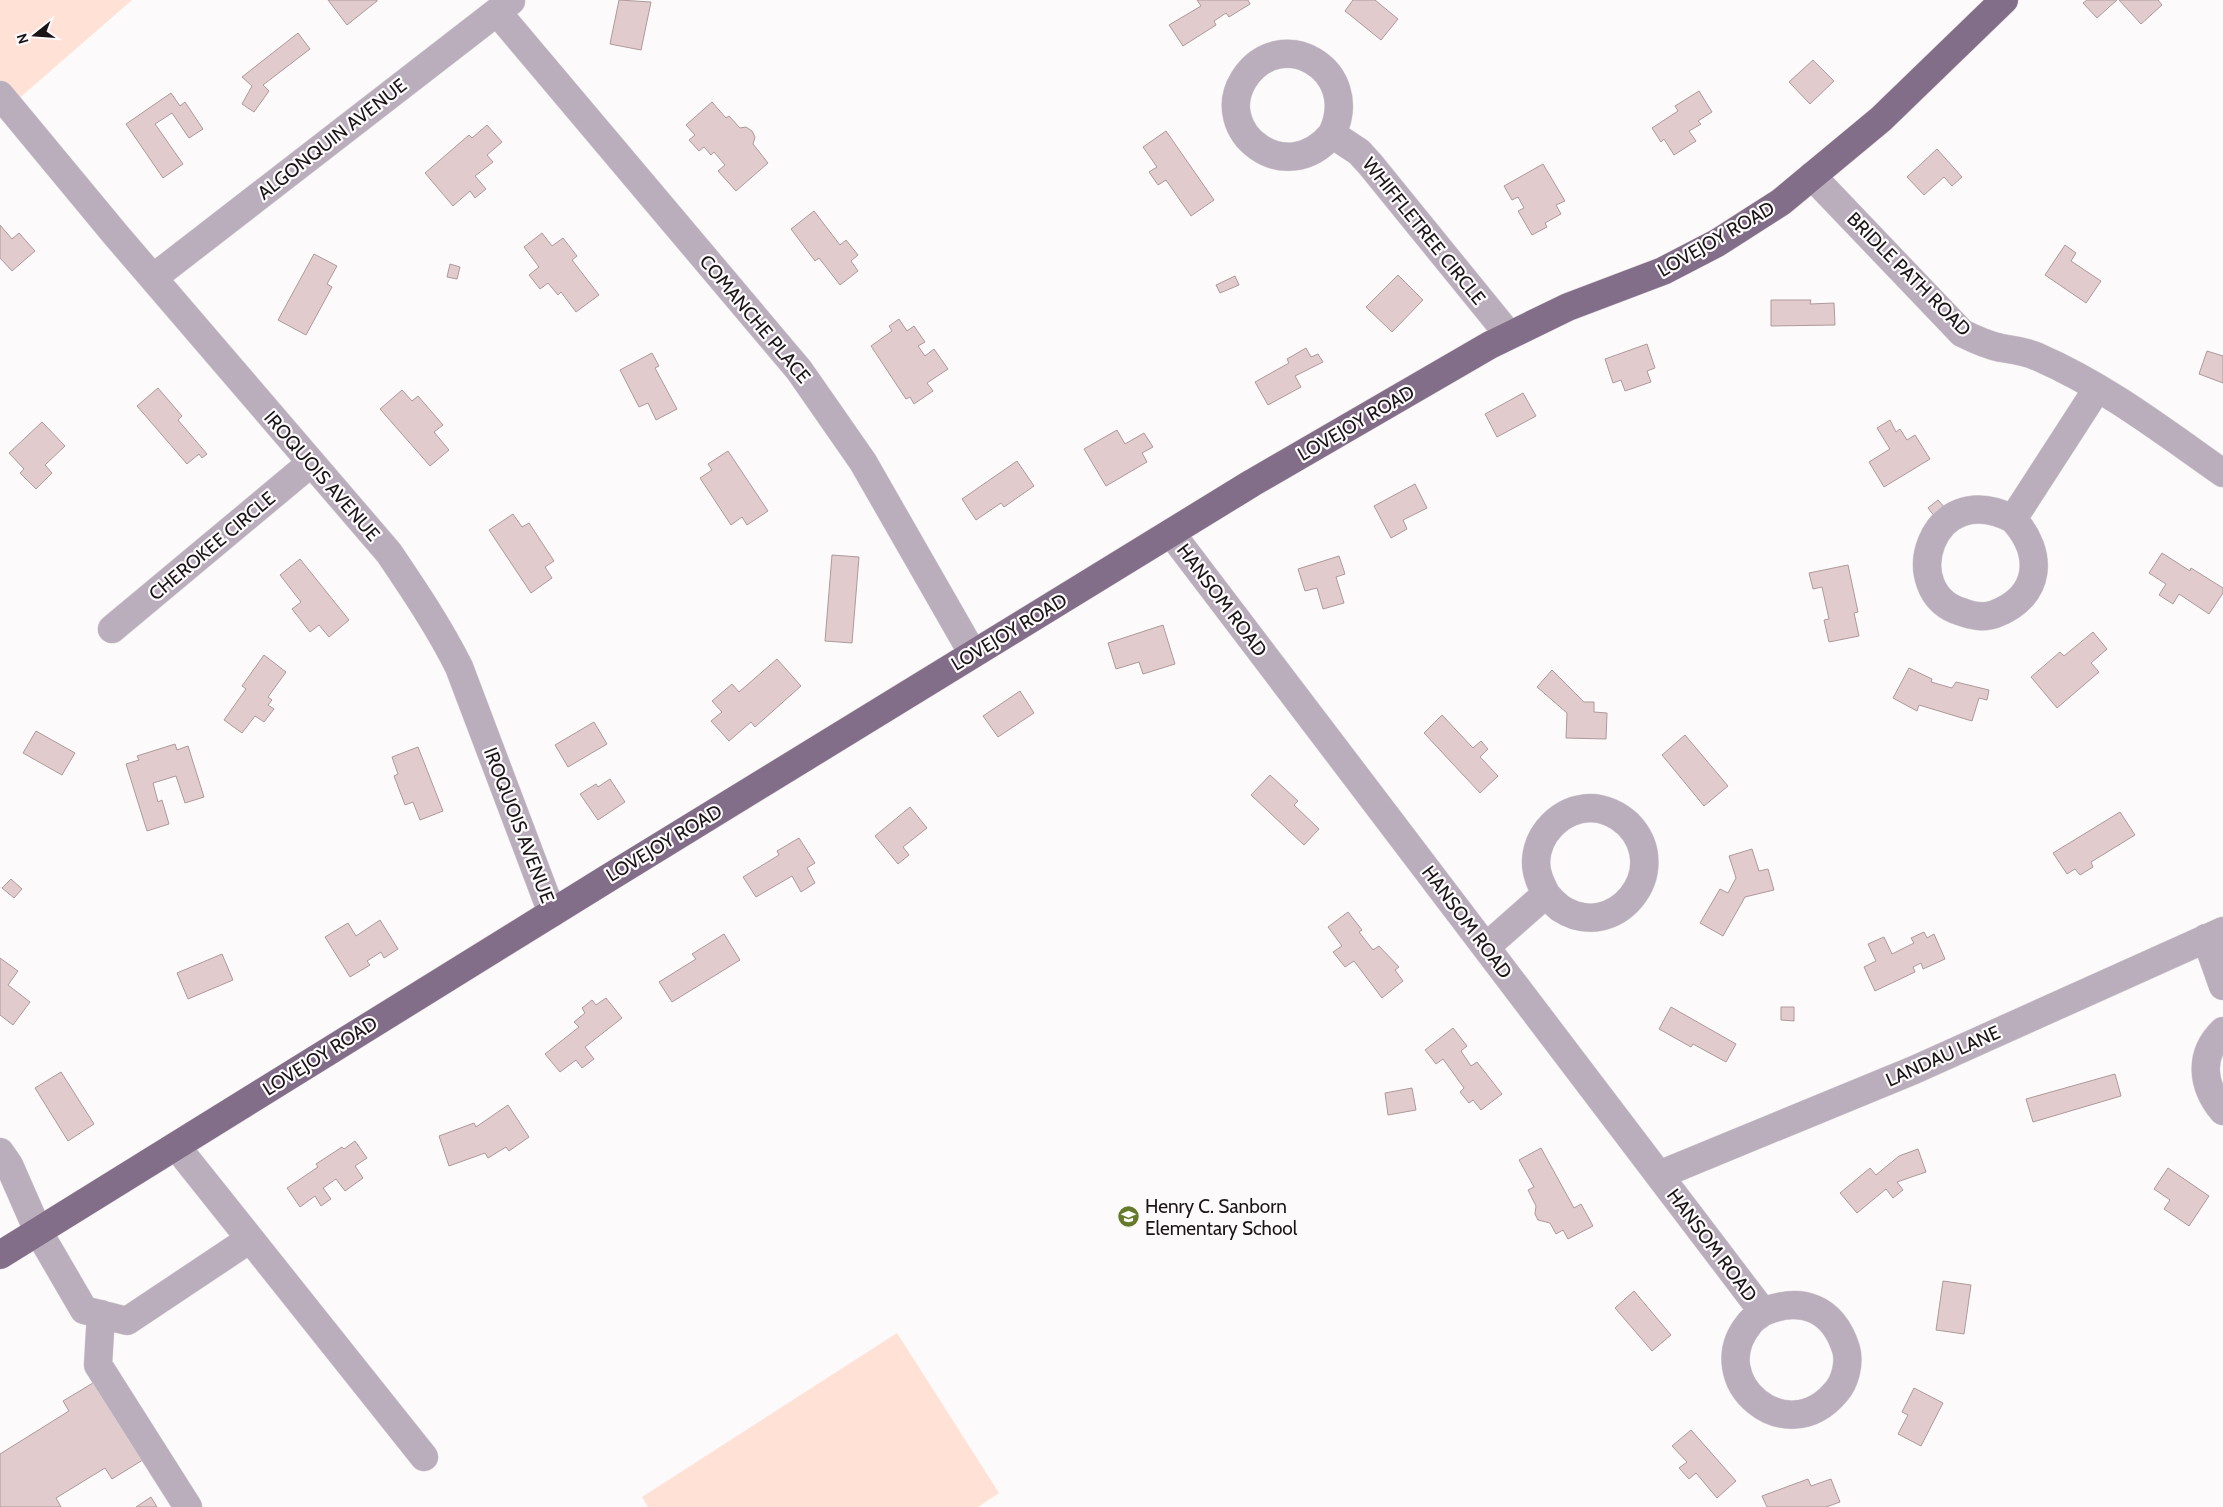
<svg xmlns="http://www.w3.org/2000/svg" width="2223" height="1507" viewBox="0 0 2223 1507" font-family="Cabin,sans-serif">
	<style>
		.green { fill: #ffe1d6 }
		.building { fill: #e1cbcc; stroke: #ae999b }
		.lines { fill: none; stroke-linecap: round; stroke-linejoin: round }
		.minor-casing { stroke: #d9d5d7; stroke-width: 29 }
		.major-casing { stroke: #d9d5d7; stroke-width: 29 }
		.minor { stroke: #baaebd; stroke-width: 28 }
		.major { stroke: #836e89; stroke-width: 28 }
		.labels { text-anchor: middle; dominant-baseline: central; stroke-width: 4.5; stroke-linejoin: round; paint-order: stroke }
		.street-label { font-size: 19px; fill: #1a1417; stroke: #fdfafb }
		.poi-label { font-size: 19px; fill: #1a1417; stroke: #fdfafb; text-anchor: start }
	</style>
	<rect width="100%" height="100%" fill="#fdfafb"/>
	<path class="green" d="M0 0H132L0 115Z
		M897 1333 999 1493 978 1507H648L642 1497Z"/>
	<path class="building" d="M328 0H377V1L347 25Z
		M619 0 651 2 641 50 610 44Z
		M1197 0H1248L1250 4 1229 17 1226 13 1214 21 1216 25 1183 46 1169 25 1201 6Z
		M1353 0H1375L1398 19 1381 40 1345 11Z
		M2087 0H2117L2097 18 2083 3Z
		M2119 0H2158L2162 5 2141 24Z
		M298 33 310 49 263 85 269 91 254 112 242 104 252 86 242 77Z
		M1813 60 1834 81 1810 104 1789 82Z
		M1699 91 1712 112 1698 121 1701 124 1689 131 1696 141 1674 155 1664 139 1661 142 1652 128 1678 111 1675 106Z
		M171 93 180 106 185 102 203 129 189 138 172 113 155 124 183 164 163 178 126 124Z
		M712 102 726 118 729 116 740 128 746 127 752 131 755 137 753 144 768 163 736 191 718 171 725 165 714 152 711 155 704 147 699 151 689 140 695 135 686 125Z
		M487 125 502 142 487 155 493 162 475 176 486 189 475 198 470 191 453 206 425 173 469 135 472 138Z
		M1166 131 1214 200 1191 216 1166 180 1158 185 1149 172 1157 167 1143 147Z
		M1937 149 1962 177 1952 186 1944 177 1924 195 1907 177Z
		M1543 164 1565 201 1556 205 1561 214 1545 223 1547 227 1532 235 1518 211 1524 208 1518 197 1512 200 1504 186Z
		M814 211 840 245 846 240 858 255 851 261 858 271 840 285 819 258 815 261 791 229Z
		M0 225 12 239 19 233 35 251 12 271 0 258Z
		M542 233 552 246 563 238 577 256 572 260 599 295 576 312 561 292 558 295 548 283 540 289 529 275 539 267 524 247Z
		M2065 245 2076 253 2071 261 2101 281 2086 303 2045 275Z
		M314 254 337 266 327 284 332 287 306 335 278 320Z
		M450 264 460 267 457 279 447 277Z
		M1398 275 1423 300 1392 332 1366 307Z
		M1235 276 1239 285 1220 293 1216 285Z
		M1771 300H1811L1810 304 1834 303 1835 325 1771 326Z
		M899 319 907 331 914 326 925 342 918 346 925 356 934 349 948 369 927 383 933 391 914 404 910 397 906 399 871 346 892 331 889 326Z
		M1647 344 1655 368 1647 371 1651 382 1625 391 1621 380 1613 383 1605 359Z
		M1306 348 1311 357 1318 354 1323 362 1295 376 1301 387 1268 405 1255 382 1289 363 1287 359Z
		M2207 351 2223 356V383L2199 374Z
		M652 353 659 366 655 368 677 409 656 420 648 403 639 407 620 370Z
		M158 388 182 416 178 420 207 454 202 458 199 454 187 464 137 406Z
		M402 390 412 401 418 396 443 425 434 432 449 450 430 466 380 409Z
		M1523 393 1536 416 1497 437 1485 414Z
		M1890 420 1896 432 1900 429 1907 440 1915 435 1930 459 1884 487 1869 462 1890 449 1877 428Z
		M42 422 65 446 45 465 52 473 36 489 20 473 24 469 9 453Z
		M1117 430 1125 444 1144 433 1153 447 1142 453 1147 462 1106 486 1084 449Z
		M728 451 768 511 747 525 742 517 731 525 700 478 712 470 708 464Z
		M1017 461 1034 486 1004 507 1001 503 976 520 962 499Z
		M1415 484 1427 508 1403 520 1407 529 1391 538 1374 506Z
		M1938 500 1945 508 1935 517 1928 508Z
		M513 514 522 527 529 523 554 561 545 567 552 578 531 593 489 530Z
		M2162 553 2190 571 2191 568 2223 588V593L2209 614 2179 594 2173 604 2159 595 2166 584 2149 573Z
		M832 555 859 557 852 643 825 641Z
		M1339 556 1345 574 1336 577 1344 603 1323 609 1317 588 1305 591 1298 569Z
		M300 559 349 620 329 637 319 625 310 632 292 609 301 602 280 575Z
		M1848 565 1858 612 1854 613 1859 636 1829 642 1824 620 1829 619 1822 587 1813 589 1809 573Z
		M1163 625 1175 664 1143 674 1139 662 1116 669 1108 643Z
		M2093 632 2107 649 2091 663 2099 672 2057 708 2031 677 2060 652 2064 656Z
		M264 655 286 672 268 697 272 700 268 705 274 709 264 722 255 716 242 733 224 720 246 689 242 686Z
		M777 659 801 686 755 727 751 722 729 741 711 721 722 712 712 701 732 684 739 692Z
		M1909 668 1932 679 1931 682 1952 688 1956 682 1989 690 1987 700 1979 698 1972 721 1919 705 1917 711 1893 698Z
		M1552 670 1584 702H1594V712L1607 713 1606 739 1566 738 1567 713 1537 687Z
		M1020 691 1034 713 998 737 983 716Z
		M1442 715 1473 748 1481 741 1488 749 1480 757 1498 776 1480 793 1424 733Z
		M594 722 607 744 568 767 555 745Z
		M36 731 75 753 62 775 23 753Z
		M1685 735 1728 786 1704 806 1662 755Z
		M175 744 177 750 188 746 204 797 185 803 176 776 153 783 158 802 162 800 169 824 147 831 126 764 139 760 137 756Z
		M418 747 443 811 420 820 413 802 405 805 394 776 398 774 392 757Z
		M1270 775 1298 801 1294 805 1319 829 1304 845 1251 795Z
		M610 779 625 802 598 820 580 794 596 784 598 787Z
		M910 807 927 828 903 847 909 855 898 864 875 836Z
		M2120 812 2135 835 2091 862 2093 867 2080 875 2075 869 2067 874 2053 853Z
		M799 838 815 863 807 868 815 883 801 892 792 876 756 897 743 877 779 855 777 851Z
		M1752 849 1759 871 1768 869 1774 890 1745 897 1723 936 1700 923 1720 889 1728 893 1736 878 1729 856Z
		M11 879 22 889 14 898 2 888Z
		M1348 912 1362 930 1359 932 1373 950 1379 946 1399 967 1395 970 1403 981 1382 998 1354 961 1345 967 1333 952 1342 946 1328 927Z
		M380 920 398 949 384 958 381 952 367 961 370 965 350 977 325 937 348 923 356 936Z
		M1924 932 1927 938 1934 934 1945 959 1923 969 1921 963 1913 967 1915 972 1875 991 1864 967 1876 961 1868 944 1884 937 1892 954 1914 943 1911 938Z
		M724 934 740 960 672 1002 659 982 696 959 692 954Z
		M222 954 233 980 188 999 177 973Z
		M0 958 18 971 8 985 30 1002 13 1025 0 1015Z
		M606 998 622 1018 585 1047 594 1059 582 1068 576 1060 560 1072 545 1054 579 1027 574 1022 585 1013 582 1008 592 1000 596 1005Z
		M1671 1007 1736 1044 1726 1062 1693 1044 1691 1047 1659 1029Z
		M1781 1007H1794V1021L1781 1020Z
		M1453 1028 1467 1046 1461 1051 1471 1066 1477 1062 1502 1094 1481 1110 1473 1100 1469 1103 1460 1092 1464 1088 1443 1059 1436 1064 1425 1050Z
		M61 1072 94 1124 68 1141 35 1088Z
		M2115 1074 2121 1096 2033 1122 2026 1099Z
		M1412 1088 1416 1110 1388 1115 1385 1093Z
		M508 1105 529 1137 509 1151 506 1147 488 1158 485 1153 449 1166 439 1136 474 1123 476 1127Z
		M355 1141 367 1158 355 1166 363 1178 345 1191 336 1179 323 1188 331 1199 321 1206 315 1196 300 1207 287 1188 318 1167 316 1164 342 1147 344 1149Z
		M1541 1148 1574 1208 1581 1204 1593 1226 1568 1239 1563 1230 1556 1234 1550 1223 1538 1220 1535 1214 1536 1206 1528 1190 1534 1187 1519 1160Z
		M1918 1149 1926 1172 1897 1182 1903 1190 1893 1198 1886 1189 1857 1213 1840 1193 1870 1168 1876 1175 1899 1156Z
		M2168 1168 2209 1196 2189 1226 2164 1209 2170 1200 2154 1189Z
		M1943 1281 1971 1285 1964 1334 1936 1330Z
		M1634 1291 1671 1335 1652 1351 1615 1308Z
		M98 1380 146 1458 112 1479 105 1468 56 1498 61 1507H0V1454L69 1411 63 1401Z
		M1914 1388 1943 1403 1921 1446 1898 1434 1908 1415 1902 1412Z
		M1691 1430 1736 1481 1717 1498 1696 1473 1689 1479 1679 1468 1687 1462 1672 1446Z
		M1808 1479 1811 1486 1831 1479 1840 1502 1826 1507H1767L1762 1496Z
		M151 1497 157 1507H136Z"/>
	<g class="lines">
		<defs>
			<path id="minor" d="M497 12 799 370 863 462 973 654
				M0 95 116 235 389 553C414 590 439 627 459 667L552 913
				M1332 134C1363 69 1280 23 1244 79 1211 131 1286 190 1332 134L1359 152 1370 164 1509 335
				M1812 176 1962 333C1974 339 1987 345 2001 348 2014 350 2025 351 2038 357 2105 386 2163 431 2223 473
				M153 278 511 1
				M2013 519C2044 553 2042 596 1995 614 1985 618 1972 616 1962 612 1896 593 1930 476 2013 519L2097 389
				M1171 533 1763 1312C1758 1316 1752 1319 1749 1324 1703 1380 1786 1452 1836 1392 1845 1382 1850 1363 1846 1349 1833 1308 1802 1296 1763 1312
				M112 629 311 463
				M2206 938 2223 986
				M1486 947 1546 894C1550 899 1555 904 1560 908 1614 944 1674 871 1628 824 1618 815 1604 808 1590 808 1561 809 1537 833 1536 862 1536 874 1541 884 1546 894
				M2223 1031C2198 1055 2202 1086 2223 1111
				M176 1146 424 1457
				M0 1152 9 1165 38 1231 84 1310 127 1321 250 1239
				M1659 1175 1914 1070 2223 931
				M101 1314 98 1365 188 1507"/>
			<path id="major" d="M0 1255 605 880 1252 483 1490 345 1568 307 1663 271 1717 243 1781 202 1881 119 2004 0"/>
		</defs>
		<use href="#minor" class="minor-casing"/>
		<use href="#major" class="major-casing"/>
		<use href="#minor" class="minor"/>
		<use href="#major" class="major"/>
	</g>
	<defs>
		<symbol id="school-disc" viewBox="-11 -11 22 22"><circle r="9.5" fill="#667a2b" stroke="#fdfafb"/><path d="M0-5L7-2L0 1L-7-2ZM-4 1L0 2.5L4 1V4Q0 6-4 4Z" fill="#fff"/></symbol>
	</defs>
	<g fill-rule="evenodd">
		<use href="#school-disc" x="1116" y="1204" width="25" height="25"/>
	</g>
	<g class="labels">
		<g class="street-label">
			<text transform="translate(332 139) rotate(-38)">ALGONQUIN AVENUE</text>
			<text transform="translate(1424 231) rotate(51)">WHIFFLETREE CIRCLE</text>
			<text transform="translate(1716 239) rotate(-30)">LOVEJOY ROAD</text>
			<text transform="translate(1909 274) rotate(45)">BRIDLE PATH ROAD</text>
			<text transform="translate(755 319) rotate(50)">COMANCHE PLACE</text>
			<text transform="translate(1356 423) rotate(-30)">LOVEJOY ROAD</text>
			<text transform="translate(322 476) rotate(49)">IROQUOIS AVENUE</text>
			<text transform="translate(212 546) rotate(-40)">CHEROKEE CIRCLE</text>
			<text transform="translate(1222 600) rotate(53)">HANSOM ROAD</text>
			<text transform="translate(1009 632) rotate(-31)">LOVEJOY ROAD</text>
			<text transform="translate(519 825) rotate(69)">IROQUOIS AVENUE</text>
			<text transform="translate(664 843) rotate(-31)">LOVEJOY ROAD</text>
			<text transform="translate(1467 922) rotate(53)">HANSOM ROAD</text>
			<text transform="translate(320 1056) rotate(-32)">LOVEJOY ROAD</text>
			<text transform="translate(1943 1056) rotate(-24)">LANDAU LANE</text>
			<text transform="translate(1712 1245) rotate(53)">HANSOM ROAD</text>
		</g>
		<g class="poi-label">
			<text x="1145" y="1206">Henry C. Sanborn<tspan x="1145" dy="22">Elementary School</tspan></text>
		</g>
	</g>
	<g transform="translate(35 35) rotate(253)" stroke="#fdfafb" stroke-width="4" paint-order="stroke">
	<path d="M0-4L9 19L0 12L-9 19Z" fill="#1a1417"/>
	<text y="-8" font-size="14" font-weight="bold" text-anchor="middle" fill="#1a1417">N</text>
	</g>
</svg>
